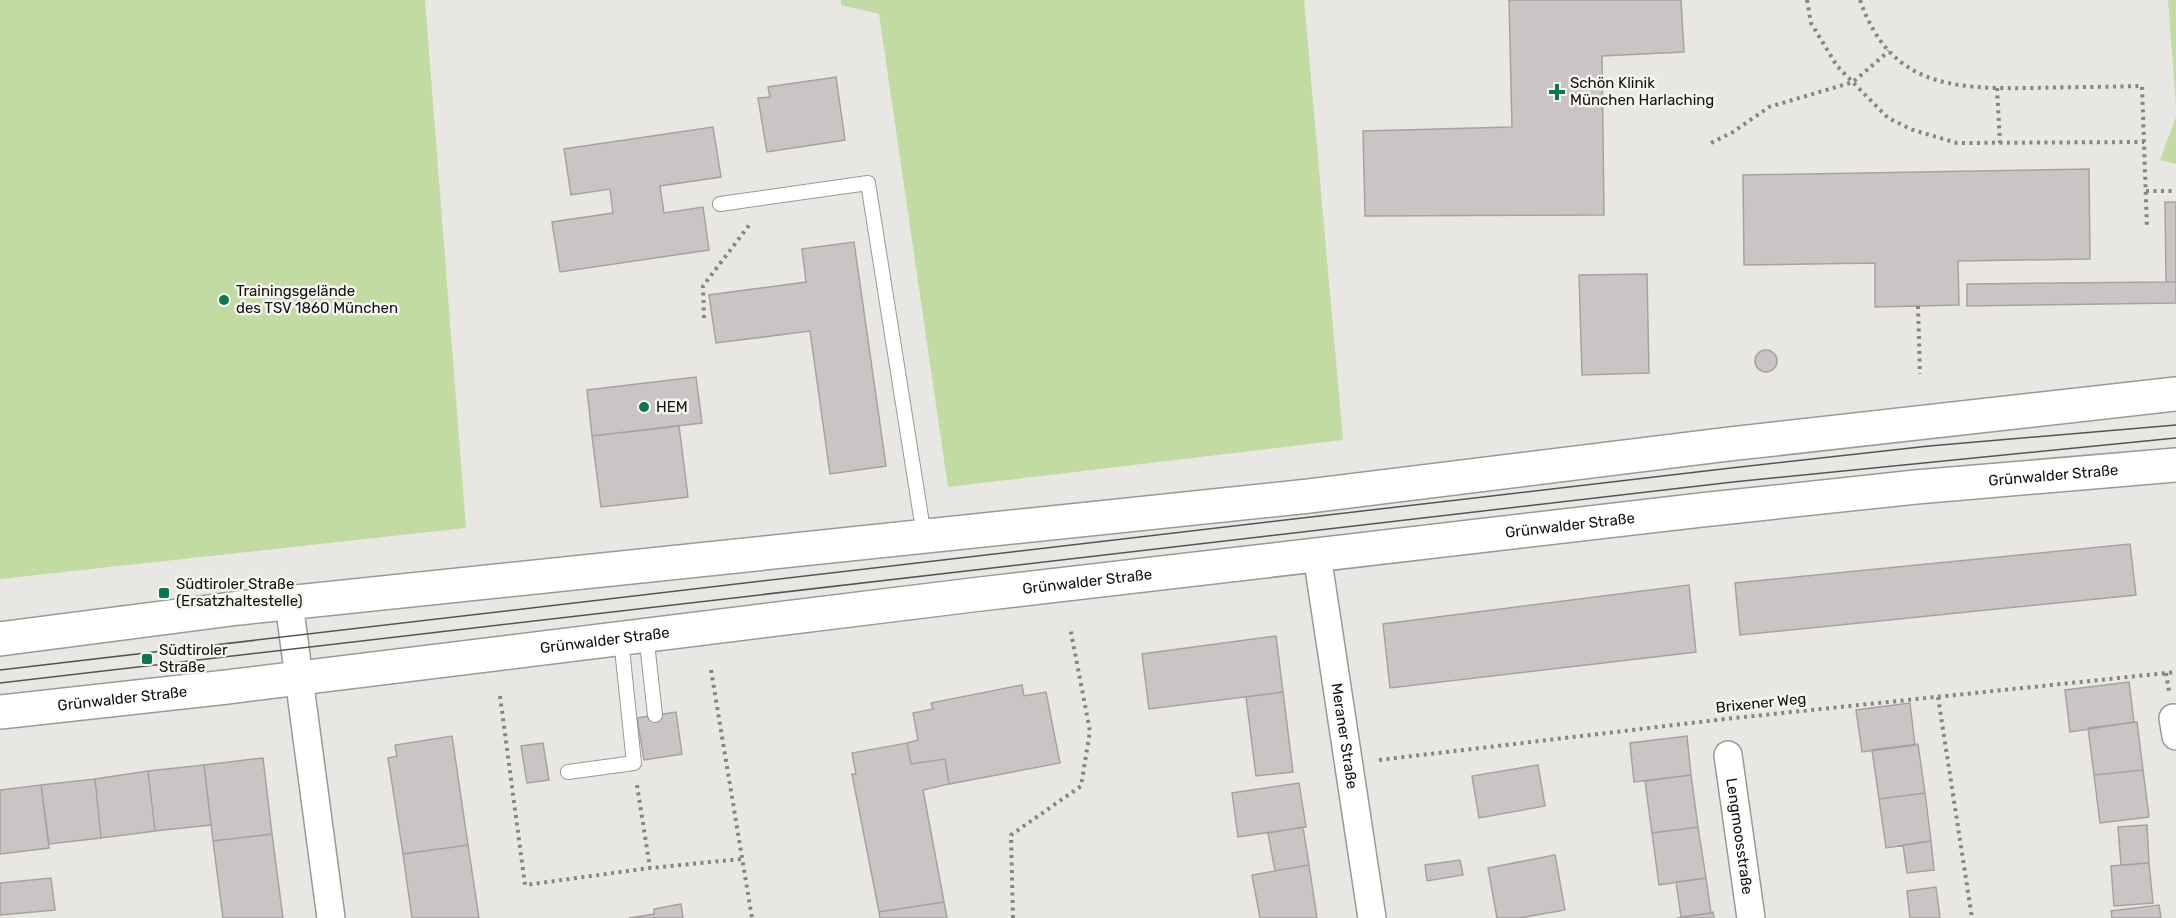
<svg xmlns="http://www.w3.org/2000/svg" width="2176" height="918" viewBox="0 0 2176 918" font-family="Rubik,sans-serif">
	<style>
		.green { fill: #c2dba3 }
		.building { fill: #cac5c4; stroke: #a6a2a1; stroke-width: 1.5 }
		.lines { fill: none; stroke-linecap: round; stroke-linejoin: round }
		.service-casing { stroke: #9a9995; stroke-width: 16 }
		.minor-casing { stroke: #9a9995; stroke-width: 30 }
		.secondary-casing { stroke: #9a9995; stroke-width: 36 }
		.path { stroke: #868582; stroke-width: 4; stroke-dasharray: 3 4.5; stroke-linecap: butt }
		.service { stroke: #fff; stroke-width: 14 }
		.minor { stroke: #fff; stroke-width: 27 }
		.secondary { stroke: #fff; stroke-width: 33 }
		.tram { stroke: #555452; stroke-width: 1.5 }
		.poi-dot { fill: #0f7750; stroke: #f6f4f1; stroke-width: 2 }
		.labels { text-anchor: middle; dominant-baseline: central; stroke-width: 5; stroke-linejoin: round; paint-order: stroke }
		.poi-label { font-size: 15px; fill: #11110f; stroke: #f6f4f1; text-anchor: start }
		.street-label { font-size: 15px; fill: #11110f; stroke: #f6f4f1 }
	</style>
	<rect width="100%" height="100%" fill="#e9e7e4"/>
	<path class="green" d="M0 0H425L466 528 0 579Z
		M841 0H1304L1343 440 948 487 879 14 841 5Z
		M2168 0H2176V106Z
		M2176 117V164L2160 160Z"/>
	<path class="building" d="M1509 0H1681L1684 52 1602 56 1604 215 1365 216 1363 131 1512 127Z
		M836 77 845 140 767 152 758 98 770 97 768 87Z
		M713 127 721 177 660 186 664 213 703 207 709 250 560 272 552 222 613 213 610 189 571 195 564 149Z
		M2089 169 2090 259 1958 261 1959 305 1875 307V263L1744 265 1743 175Z
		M2165 202H2176V282H2166Z
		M854 242 886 466 830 474 810 331 716 343 709 295 806 282 802 249Z
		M1647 274 1649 373 1582 375 1579 275Z
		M2166 282H2176V303L1967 306V284Z
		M1755 361a11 11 0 1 1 22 0a11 11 0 1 1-22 0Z
		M696 377 702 423 592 436 587 390Z
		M679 426 688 497 601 507 592 436Z
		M2130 544 2136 595 1740 635 1735 583Z
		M1689 585 1696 652 1390 688 1383 624Z
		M1276 636 1283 692 1149 709 1142 654Z
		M2129 682 2134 722 2070 732 2065 690Z
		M1022 685 1024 696 1046 692 1060 763 949 784 945 759 911 764 907 743 918 740 913 713 933 709 931 703Z
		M1283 692 1293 772 1256 776 1246 697Z
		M1910 703 1915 745 1862 752 1856 710Z
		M676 712 682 754 644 760 637 718Z
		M2137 722 2143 770 2094 775 2088 728Z
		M452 736 468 845 403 854 388 758 397 756 395 745Z
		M1687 736 1691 775 1634 782 1630 743Z
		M543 743 549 780 527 783 521 746Z
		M907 743 911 764 945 759 949 784 923 790 944 902 879 912 852 774H856L852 753Z
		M1918 744 1925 793 1879 799 1872 750Z
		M263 758 272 834 213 841 204 765Z
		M204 765 211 825 155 831 148 771Z
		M1538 765 1545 806 1479 818 1472 776Z
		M2143 770 2149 817 2100 823 2094 775Z
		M148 771 155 831 101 838 95 779Z
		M1691 775 1698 827 1652 833 1645 781Z
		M95 779 101 838 49 844 41 785Z
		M1299 783 1306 827 1238 837 1232 793Z
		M41 785 49 848 0 854V790Z
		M1925 793 1931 841 1886 848 1879 799Z
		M2147 825 2149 863 2121 865 2118 827Z
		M1303 827 1309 865 1275 871 1268 833Z
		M1698 827 1706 878 1659 885 1652 833Z
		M272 834 283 918H223L213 841Z
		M1931 841 1934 870 1907 873 1903 845Z
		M468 845 479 918H412L403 854Z
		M1555 855 1565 910 1519 918H1497L1488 868Z
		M1460 860 1463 875 1427 881 1425 865Z
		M2149 863 2153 903 2114 906 2111 866Z
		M1309 865 1317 918H1260L1252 875Z
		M51 878 55 910 0 915V883Z
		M1706 878 1711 913 1681 917 1676 882Z
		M1936 887 1940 918H1910L1907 891Z
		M944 902 947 918H880L879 912Z
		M681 904 683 918H629L654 914V909Z
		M2159 905 2161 918H2112L2111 911Z
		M1713 912 1714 918H1677L1711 913Z"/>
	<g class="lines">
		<defs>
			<path id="service" d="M720 204 868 183 924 536
				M646 634 655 715
				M568 772 634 763 621 639"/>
			<g id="minor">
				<path id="s1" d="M1317 555 1372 918"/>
				<path d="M289 603 331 918"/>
				<path d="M2173 718 2176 736"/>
				<path id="s2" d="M1728 755 1751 918"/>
			</g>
			<g id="secondary">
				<path d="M0 639 239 608 1309 496 1729 444 2176 394"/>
				<path id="s3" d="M0 712 227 687 972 595 1701 510 1916 487 2176 465"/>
			</g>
		</defs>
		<use href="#service" class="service-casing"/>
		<use href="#minor" class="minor-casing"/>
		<use href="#secondary" class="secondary-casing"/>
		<path class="path" d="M1807 0 1811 23 1837 66 1888 118 1913 130 1957 143 2144 142
			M1860 0C1890 87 1953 89 2032 88 2069 87 2106 87 2142 86L2147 229
			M1997 88 2000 143
			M1711 143 1733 132 1769 107 1853 82 1889 51
			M2146 191H2176
			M1918 306 1920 374
			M704 318 703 286 750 224
			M711 670 752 918
			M2166 673 2169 691
			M500 696 525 885 650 868 742 859
			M1938 697 1972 918
			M1379 760 1725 719 2176 672
			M637 785 650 868
			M1013 918 1011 835 1081 786 1090 731 1070 627"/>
		<use href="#service" class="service"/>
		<use href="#minor" class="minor"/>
		<use href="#secondary" class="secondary"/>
		<path class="tram" d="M0 670 1731 468 1929 446 2176 425
			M0 683 1733 482 2176 438"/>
	</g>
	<g class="poi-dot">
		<path d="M1554 83h6v6h6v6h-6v6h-6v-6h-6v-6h6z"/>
		<circle cx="224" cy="300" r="6"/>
		<circle cx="644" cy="407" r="6"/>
		<rect x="158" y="587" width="12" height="12" rx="3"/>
		<rect x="141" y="653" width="12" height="12" rx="3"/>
	</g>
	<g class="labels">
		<g class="poi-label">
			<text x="1570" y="83">Schön Klinik<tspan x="1570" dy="17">München Harlaching</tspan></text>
			<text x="236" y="291">Trainingsgelände<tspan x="236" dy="17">des TSV 1860 München</tspan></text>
			<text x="656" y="407">HEM</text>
			<text x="176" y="584">Südtiroler Straße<tspan x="176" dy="17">(Ersatzhaltestelle)</tspan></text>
			<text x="159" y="650">Südtiroler<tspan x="159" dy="17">Straße</tspan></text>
		</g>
		<g class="street-label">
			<text stroke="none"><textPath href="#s3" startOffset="2067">Grünwalder Straße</textPath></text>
			<text stroke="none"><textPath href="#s3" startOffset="1581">Grünwalder Straße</textPath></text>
			<text stroke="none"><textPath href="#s3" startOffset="1095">Grünwalder Straße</textPath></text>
			<text stroke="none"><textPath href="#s3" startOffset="609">Grünwalder Straße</textPath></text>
			<text stroke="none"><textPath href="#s3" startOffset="123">Grünwalder Straße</textPath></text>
			<text transform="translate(1761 703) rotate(-6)">Brixener Weg</text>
			<text stroke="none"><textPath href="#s1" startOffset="183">Meraner Straße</textPath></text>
			<text stroke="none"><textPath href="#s2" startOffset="82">Lengmoosstraße</textPath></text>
		</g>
	</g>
</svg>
